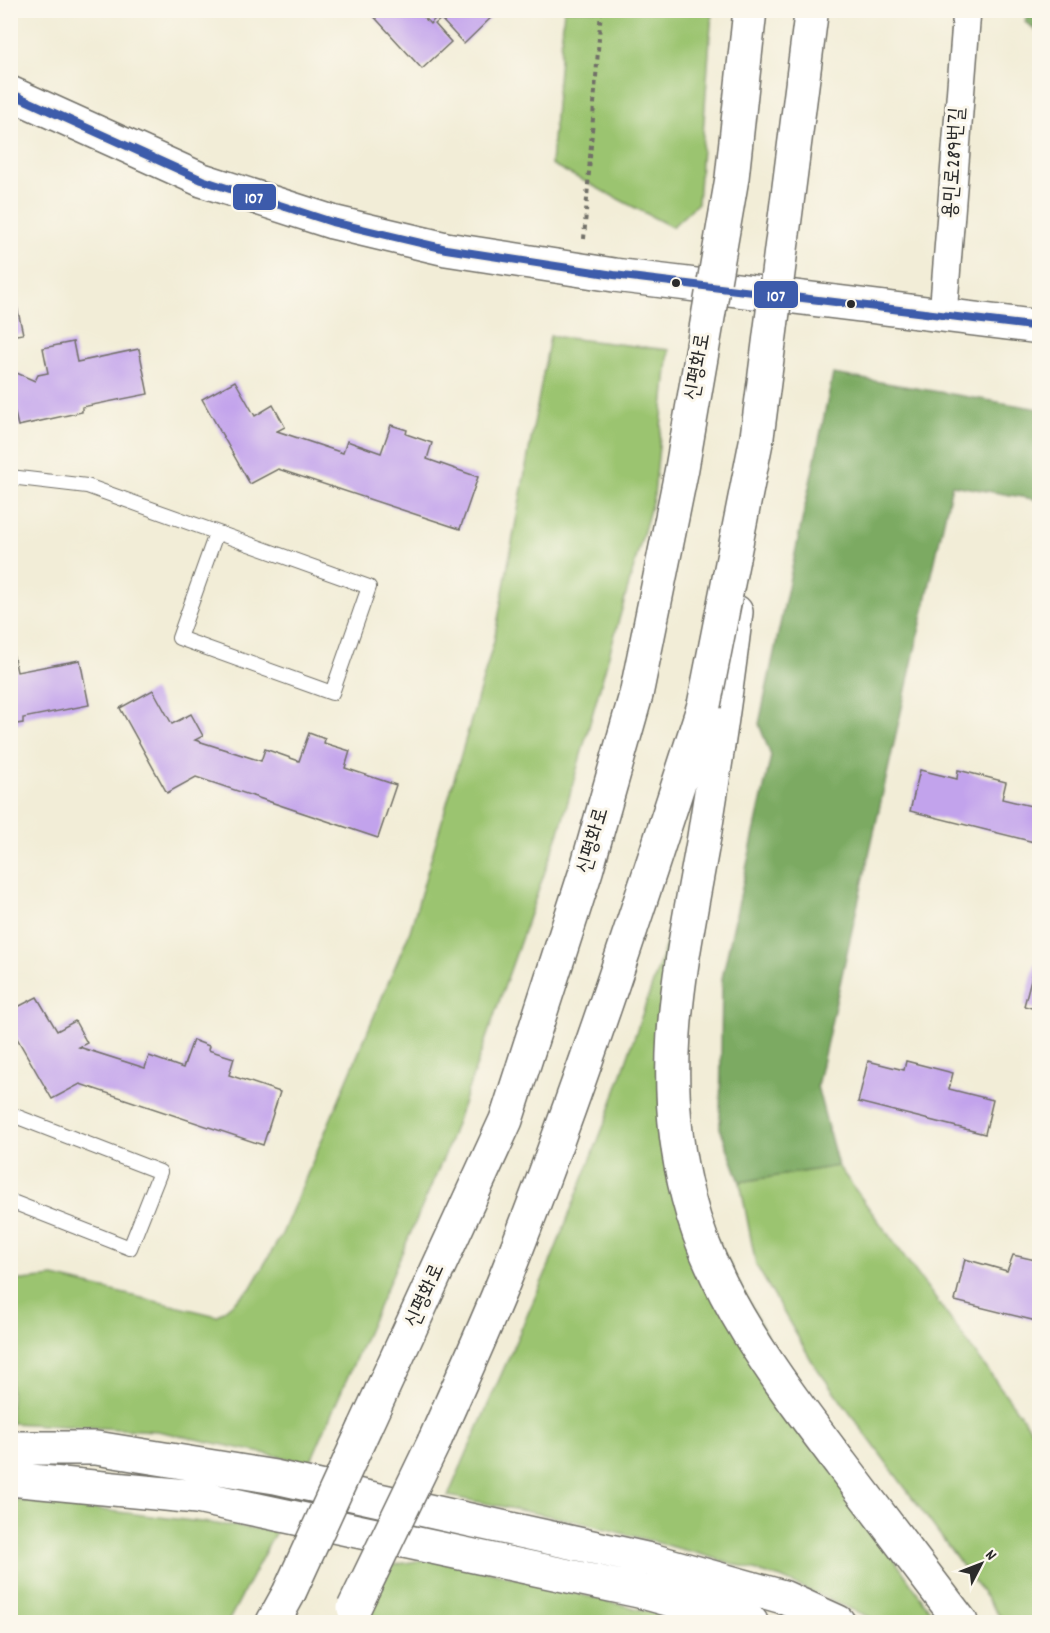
<svg xmlns="http://www.w3.org/2000/svg" width="1050" height="1633" viewBox="0 0 1050 1633" font-family="Dekko,'Poor Story',sans-serif">
	<style>
		.green { fill: #9bc470; stroke: #63784e; stroke-width: 1.5 }
		.forest { fill: #7caa62; stroke: #546a46; stroke-width: 1.5 }
		.building { fill: #c2a3ec }
		.lines { fill: none; stroke-linecap: round; stroke-linejoin: round }
		.service-casing { stroke: #716f67; stroke-width: 16 }
		.minor-casing { stroke: #716f67; stroke-width: 30 }
		.tertiary-casing { stroke: #716f67; stroke-width: 36 }
		.trunk-casing { stroke: #716f67; stroke-width: 36 }
		.path { stroke: #716f67; stroke-width: 4; stroke-dasharray: 4.5 4.5; stroke-linecap: butt }
		.service { stroke: #fff; stroke-width: 14 }
		.minor { stroke: #fff; stroke-width: 27 }
		.tertiary { stroke: #fff; stroke-width: 33 }
		.trunk { stroke: #fff; stroke-width: 33 }
		.trunk-bridge-casing { stroke: #716f67; stroke-width: 36; stroke-linecap: butt }
		.trunk-bridge { stroke: #fff; stroke-width: 33 }
		.bus-1-casing { stroke: #fbf7ec; stroke-width: 12 }
		.bus-1 { stroke: #3d5bab; stroke-width: 8 }
		.bus-dot { fill: #2b2b2b; stroke: #fbf7ec; stroke-width: 2 }
		.labels { text-anchor: middle; dominant-baseline: central; stroke-width: 6; stroke-linejoin: round; paint-order: stroke }
		.street-label { font-size: 21px; fill: #2b2b2b; stroke: #fbf7ec }
		.line-badge { stroke: #fbf7ec; stroke-width: 2 }
		.badge-label { font-size: 16px; text-anchor: middle; font-weight: bold; fill: #fff }
	</style>
	<rect width="100%" height="100%" fill="#fbf7ec"/>
	<filter id="ink" filterUnits="userSpaceOnUse"><feTurbulence type="fractalNoise" baseFrequency=".0167" numOctaves="2"/><feDisplacementMap in="SourceGraphic" scale="12" xChannelSelector="R" yChannelSelector="G"/><feConvolveMatrix kernelMatrix="1 2 1 2 8 2 1 2 1" color-interpolation-filters="sRGB"/></filter>
	<filter id="wash" filterUnits="userSpaceOnUse"><feTurbulence type="fractalNoise" baseFrequency=".008" numOctaves="4" result="noise"/><feDisplacementMap in="SourceGraphic" scale="24" xChannelSelector="R" yChannelSelector="G"/><feGaussianBlur stdDeviation="1.35" result="paint"/><feColorMatrix in="noise" values="0 0 0 0 0 0 0 0 0 0 0 0 0 0 0 0 0 1.4 0 .05"/><feComposite in="paint" operator="in"/></filter>
	<g filter="url(#wash)">
		<rect width="100%" height="100%" fill="#f2edd7"/>
		<path class="green" d="M564 10 712 11 698 203 672 227 551 164Z
			M550 336 669 350 654 495 561 826 446 1152 310 1463 157 1431 11 1423V1281L54 1277 217 1316 250 1289 282 1234 410 931 494 641Z
			M670 933 662 1108 668 1146 850 1496 938 1622H880L781 1578 703 1555 580 1522 448 1496 550 1263 606 1120Z
			M838 1166 1039 1440V1622H1004L813 1363 756 1265 740 1182Z
			M11 1499 276 1531 228 1622H11Z
			M436 1558 690 1622H359L392 1565Z"/>
		<path class="forest" d="M1028 11H1039V33L1025 22Z
			M833 374 1039 409V500L952 485 817 1086 838 1166 740 1182 720 1128 722 978 771 756 759 724Z"/>
		<g id="blocks">
			<path class="building" d="M368 10H417L430 24 444 10H499L464 44 441 19 435 24 451 42 422 69Z
				M16 302 23 334 10 336V303Z
				M73 342 77 362 139 349 148 394 82 407V412L18 426 10 392V367L12 371 35 381 38 375 48 373 43 348Z
				M235 381 255 416 273 405 285 427 277 431 343 453 347 441 381 453 391 425 407 430 406 434 432 443 427 459 478 477 460 529 278 469 250 484 202 399Z
				M10 653H13L17 672 80 660 89 705 23 718V723L10 725Z
				M153 690 172 724 191 714 203 736 195 740 261 761 265 749 299 761 309 733 325 739 324 743 350 751 345 768 396 785 378 838 196 777 167 793 120 708Z
				M920 770 957 779 958 770 1006 782 1002 799 1040 808 1038 843 910 811Z
				M1035 964 1040 965V1010L1024 1006Z
				M37 997 57 1031 75 1021 87 1043 79 1047 145 1068 149 1056 183 1068 193 1040 209 1046 208 1050 234 1058 229 1075 280 1092 263 1145 80 1084 52 1099 10 1026V1011Z
				M868 1061 904 1070 906 1061 953 1073 949 1089 993 1100 985 1134 858 1102Z
				M1013 1255 1040 1261V1322L955 1301 965 1259 1007 1271Z"/>
		</g>
	</g>
	<g filter="url(#ink)">
		<use href="#blocks" fill-opacity="0" stroke="#716f67" stroke-width="1.5"/>
		<g class="lines">
			<defs>
				<path id="service" d="M10 477 87 486 369 587 332 693 179 638 216 534
					M10 1114 160 1172 130 1248 10 1201"/>
				<path id="minor" d="M943 315 967 10"/>
				<path id="tertiary" d="M10 93 202 180 332 222 446 249 614 275 1040 327"/>
				<path id="trunk" d="M736 612C727 687 716 762 704 837 682 962 655 1070 688 1197 713 1297 780 1383 841 1464 881 1517 921 1570 961 1622
					M365 1427 506 1120 586 871 636 695
					M434 1442C459 1385 485 1329 508 1271 581 1086 643 895 704 705
					M10 1448H96L275 1477 651 1560 783 1597 838 1622
					M10 1479 197 1497 639 1591 751 1622
					M273 1622 289 1593"/>
			</defs>
			<use href="#service" class="service-casing"/>
			<use href="#minor" class="minor-casing"/>
			<use href="#tertiary" class="tertiary-casing"/>
			<use href="#trunk" class="trunk-casing"/>
			<path class="path" d="M584 239 601 10"/>
			<use href="#service" class="service"/>
			<use href="#minor" class="minor"/>
			<use href="#tertiary" class="tertiary"/>
			<use href="#trunk" class="trunk"/>
			<defs>
				<path id="trunk-bridge" d="M636 695 682 468 732 178 750 10
					M704 705 757 437 811 15
					M289 1593 365 1427
					M354 1608 434 1442"/>
			</defs>
			<use href="#trunk-bridge" class="trunk-bridge-casing"/>
			<use href="#trunk-bridge" class="trunk-bridge"/>
			<defs>
				<path id="bus-1" d="M10 93 202 180 332 222 446 249 614 275 1040 327"/>
			</defs>
			<use href="#bus-1" class="bus-1-casing"/>
			<use href="#bus-1" class="bus-1"/>
		</g>
	</g>
	<g class="bus-dot">
		<circle cx="676" cy="283" r="5"/>
		<circle cx="851" cy="304" r="5"/>
	</g>
	<g class="labels">
		<g class="street-label">
			<text transform="translate(955 163) rotate(-86)">용민로289번길</text>
			<text transform="translate(699 367) rotate(-80)">신평화로</text>
			<text transform="translate(594 841) rotate(-74)">신평화로</text>
			<text transform="translate(426 1296) rotate(-66)">신평화로</text>
		</g>
	</g>
	<g class="line-badge">
		<rect x="232" y="183" width="45" height="28" rx="6" fill="#3d5bab"/>
		<rect x="753" y="280" width="46" height="29" rx="6" fill="#3d5bab"/>
	</g>
	<g class="badge-label">
		<text x="254" y="203">107</text>
		<text x="776" y="301">107</text>
	</g>
	<rect width="1050" height="1633" fill="none" stroke="#fbf7ec" stroke-width="36"/>
	<g transform="translate(981 1564) rotate(48)" stroke="#fbf7ec" stroke-width="4.5" paint-order="stroke">
	<path d="M0-4.5L10 22L0 15L-10 22Z" fill="#2b2b2b"/>
	<text y="-9" font-size="16" font-weight="bold" text-anchor="middle" fill="#2b2b2b">N</text>
	</g>
</svg>
